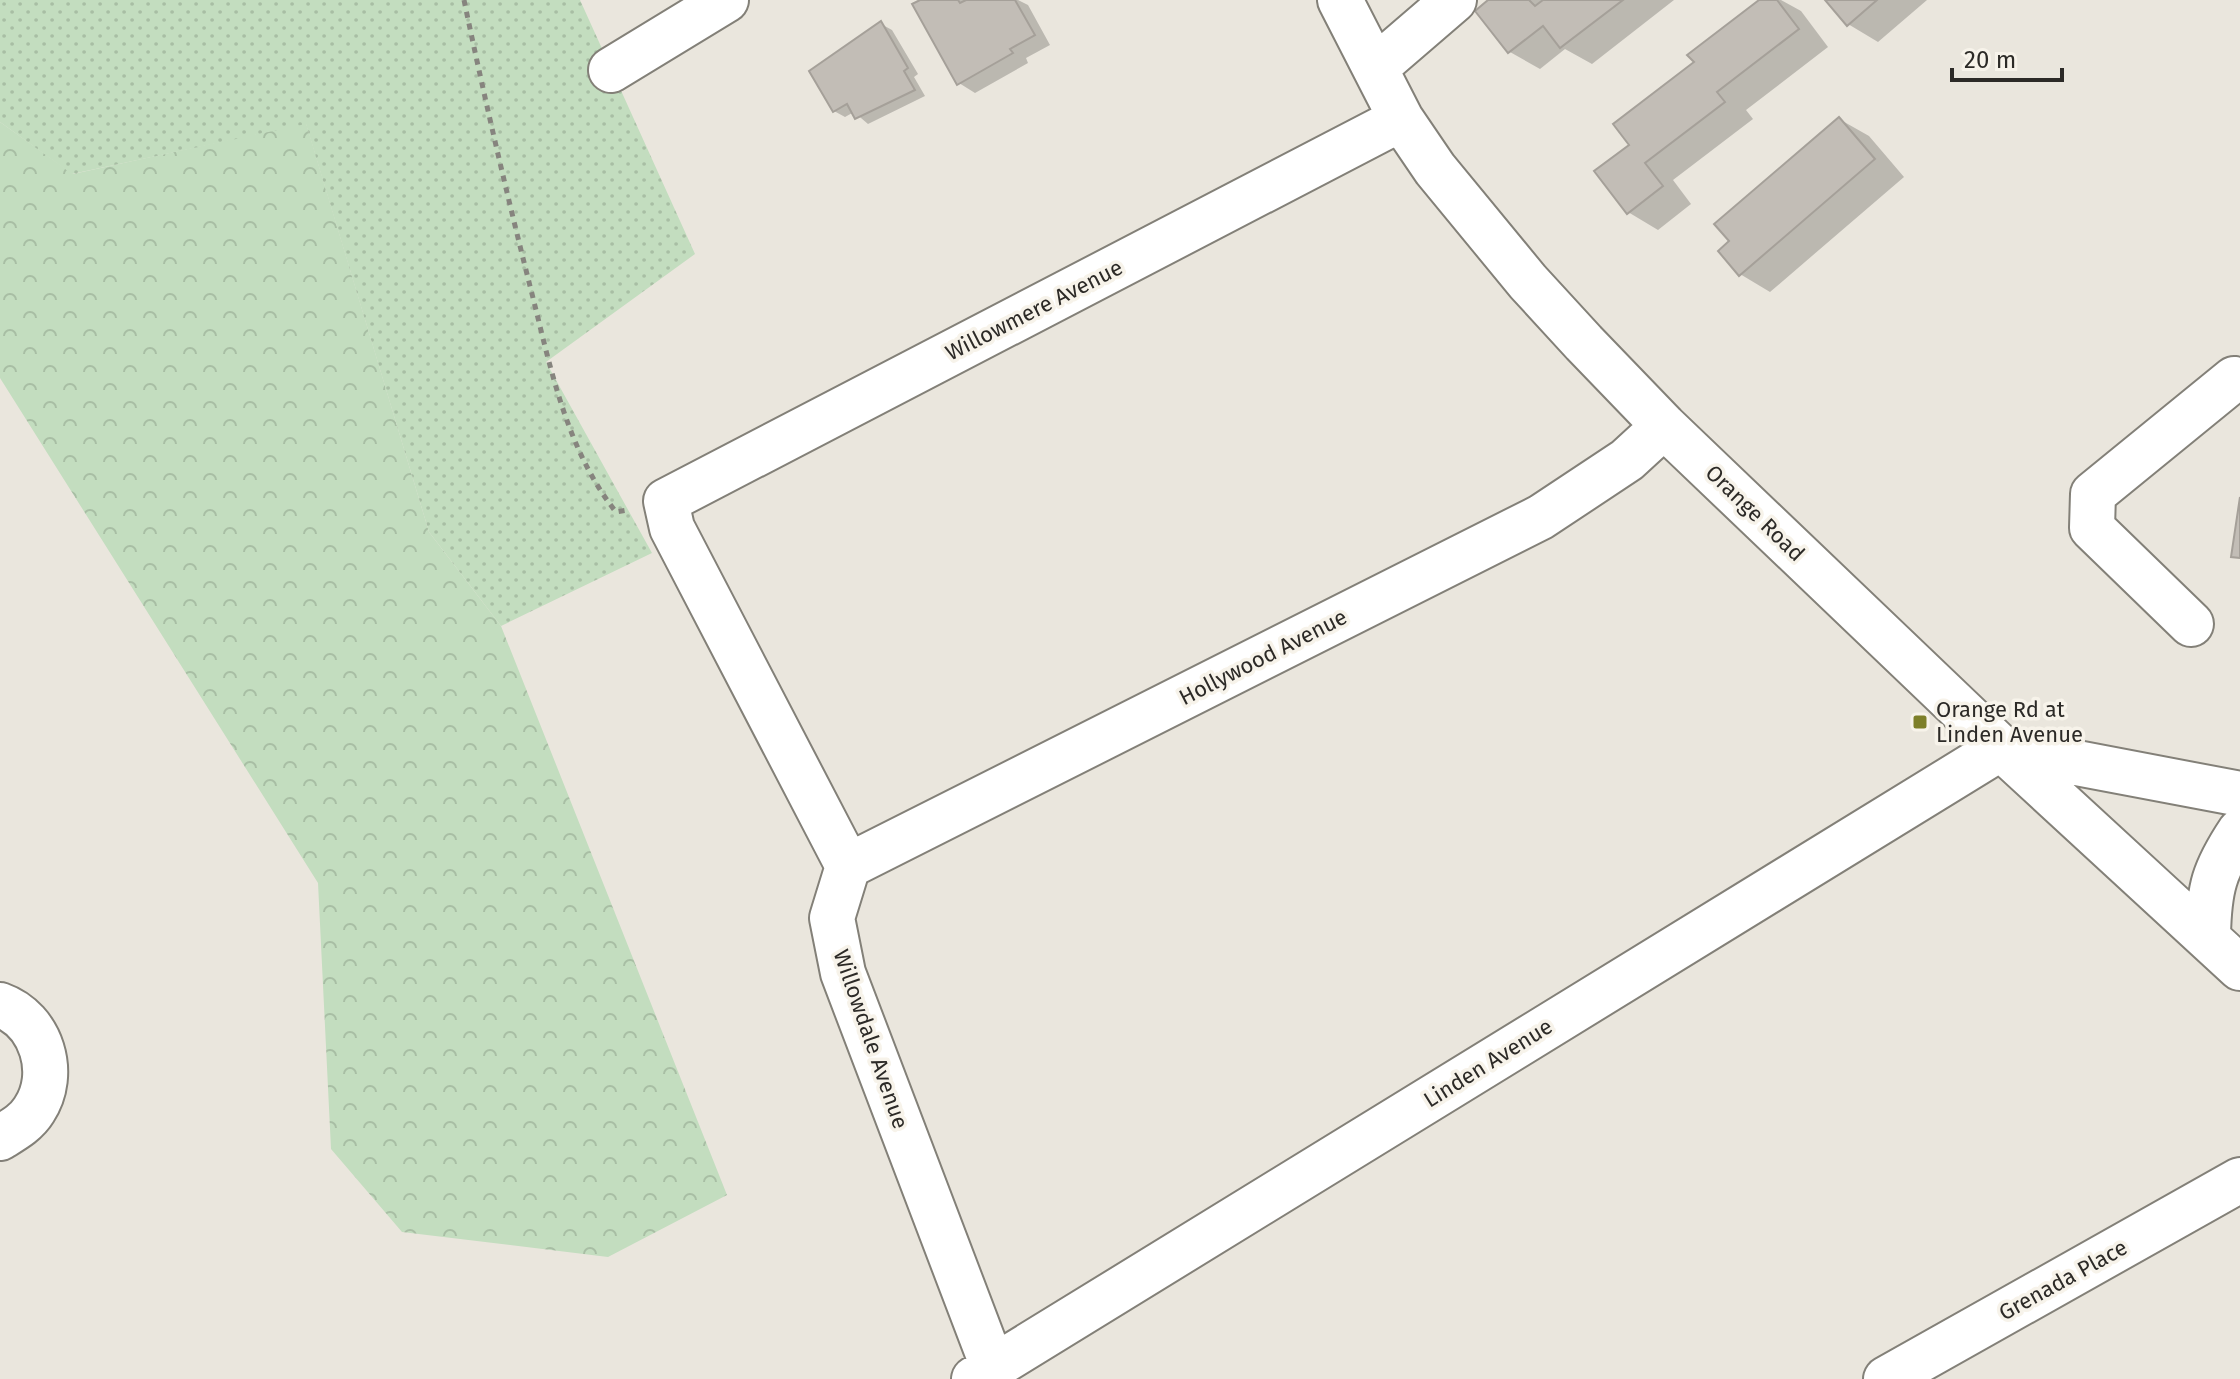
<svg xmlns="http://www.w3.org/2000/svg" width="2240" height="1379" viewBox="0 0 2240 1379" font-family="'Fira Sans',sans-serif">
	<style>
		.forest { fill: url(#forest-crowns) }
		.park { fill: url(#park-dots) }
		.shadow { fill: #0003 }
		.building { fill: #c2bdb6; stroke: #a5a099; stroke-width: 2 }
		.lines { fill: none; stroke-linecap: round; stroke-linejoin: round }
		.minor-casing { stroke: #838078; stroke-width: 48 }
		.path { stroke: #86847e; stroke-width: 5; stroke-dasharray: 6 6; stroke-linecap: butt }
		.minor { stroke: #fff; stroke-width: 44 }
		.poi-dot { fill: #7d7f29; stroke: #f7f3ea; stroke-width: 3 }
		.labels { text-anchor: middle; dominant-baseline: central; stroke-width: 7; stroke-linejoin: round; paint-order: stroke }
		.street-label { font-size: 22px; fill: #2c2a27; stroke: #f7f3ea }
		.poi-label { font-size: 22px; fill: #2c2a27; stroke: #f7f3ea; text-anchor: start }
	</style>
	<defs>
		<pattern id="forest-crowns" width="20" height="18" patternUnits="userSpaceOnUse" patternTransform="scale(2)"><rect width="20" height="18" fill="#c3ddbf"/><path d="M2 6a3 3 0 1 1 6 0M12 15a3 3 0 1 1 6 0" fill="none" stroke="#a8bea4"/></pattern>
		<pattern id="park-dots" width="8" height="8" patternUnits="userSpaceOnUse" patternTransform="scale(2)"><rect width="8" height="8" fill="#c3ddbf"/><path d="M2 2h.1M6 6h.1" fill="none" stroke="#a8bea4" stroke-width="1.8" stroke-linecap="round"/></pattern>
	</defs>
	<rect width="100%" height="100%" fill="#eae6dd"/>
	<path class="forest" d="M0 122 73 174 306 123 429 532 501 626 727 1195 608 1257 402 1232 331 1149 318 883 0 378Z"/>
	<path class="park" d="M0 0H580L695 254 546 362 652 553 501 626 429 532 306 124 72 174 0 122Z"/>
	<path class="shadow" d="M924 0H1018L1028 5 1050 45 1026 58 1028 63 975 93 959 83Z
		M1492 0H1674L1592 64 1565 49 1540 69 1510 52 1478 11Z
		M1763 0H1781L1801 11 1828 47 1746 110 1753 119 1673 180 1691 204 1658 230 1628 212 1631 145 1696 63Z
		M1827 0H1927L1878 42 1848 24Z
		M881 24 892 30 918 74 914 77 925 96 868 124 854 112 845 117 834 111Z
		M1839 119 1869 136 1904 177 1770 292 1740 274Z"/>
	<path class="building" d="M920 0H958L960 3 966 0H1015L1035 35 1010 49 1013 53 957 85 912 4Z
		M1488 0H1529L1535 6 1543 0H1623L1560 48 1543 26 1508 53 1475 11Z
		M1759 0H1777L1799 29 1717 92 1725 102 1645 163 1663 186 1627 214 1594 171 1629 145 1613 124 1694 62 1687 55Z
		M1825 0H1877L1847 26Z
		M881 21 908 68 904 71 915 90 855 119 847 104 833 112 809 71Z
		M1839 117 1875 159 1739 276 1718 251 1729 241 1714 224Z
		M2240 497V558L2231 557Z"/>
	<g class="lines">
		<defs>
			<path id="minor" d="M1340 0 1401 119 1435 169 1528 282 1584 343 1664 426 2001 748 2240 968
				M1375 68 1454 0
				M611 70 726 0
				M2191 624 2092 528 2093 494 2234 379
				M2003 749 2240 794
				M848 866 1541 517 1627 460 1664 426
				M2208 935C2209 888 2214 870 2240 831
				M0 1005C42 1020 58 1074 34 1110 26 1123 13 1130 0 1138
				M993 1367 843 973 832 918 848 866 672 528 666 501 1401 119
				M974 1379 2001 748
				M1886 1379 2240 1180"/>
		</defs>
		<use href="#minor" class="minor-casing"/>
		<path class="path" d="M464 0C484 96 506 191 530 286 550 364 565 448 616 512L628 510"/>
		<use href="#minor" class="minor"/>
	</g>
	<rect class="poi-dot" x="1912" y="714" width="16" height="16" rx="4"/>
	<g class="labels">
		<g class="street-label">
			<text transform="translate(1034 310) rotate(-27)">Willowmere Avenue</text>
			<text transform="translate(1755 513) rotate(44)">Orange Road</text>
			<text transform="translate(1263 657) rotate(-27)">Hollywood Avenue</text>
			<text transform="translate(871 1039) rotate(71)">Willowdale Avenue</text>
			<text transform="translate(1488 1063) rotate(-32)">Linden Avenue</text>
			<text transform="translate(2063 1280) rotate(-29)">Grenada Place</text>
		</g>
		<g class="poi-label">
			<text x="1936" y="709">Orange Rd at<tspan x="1936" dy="25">Linden Avenue</tspan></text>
		</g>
	</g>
	<path d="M1952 68v12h110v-12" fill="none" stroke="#2c2a27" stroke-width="4"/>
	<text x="1964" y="68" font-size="24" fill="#2c2a27" stroke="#f7f3ea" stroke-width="6" paint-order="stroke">20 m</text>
</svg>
